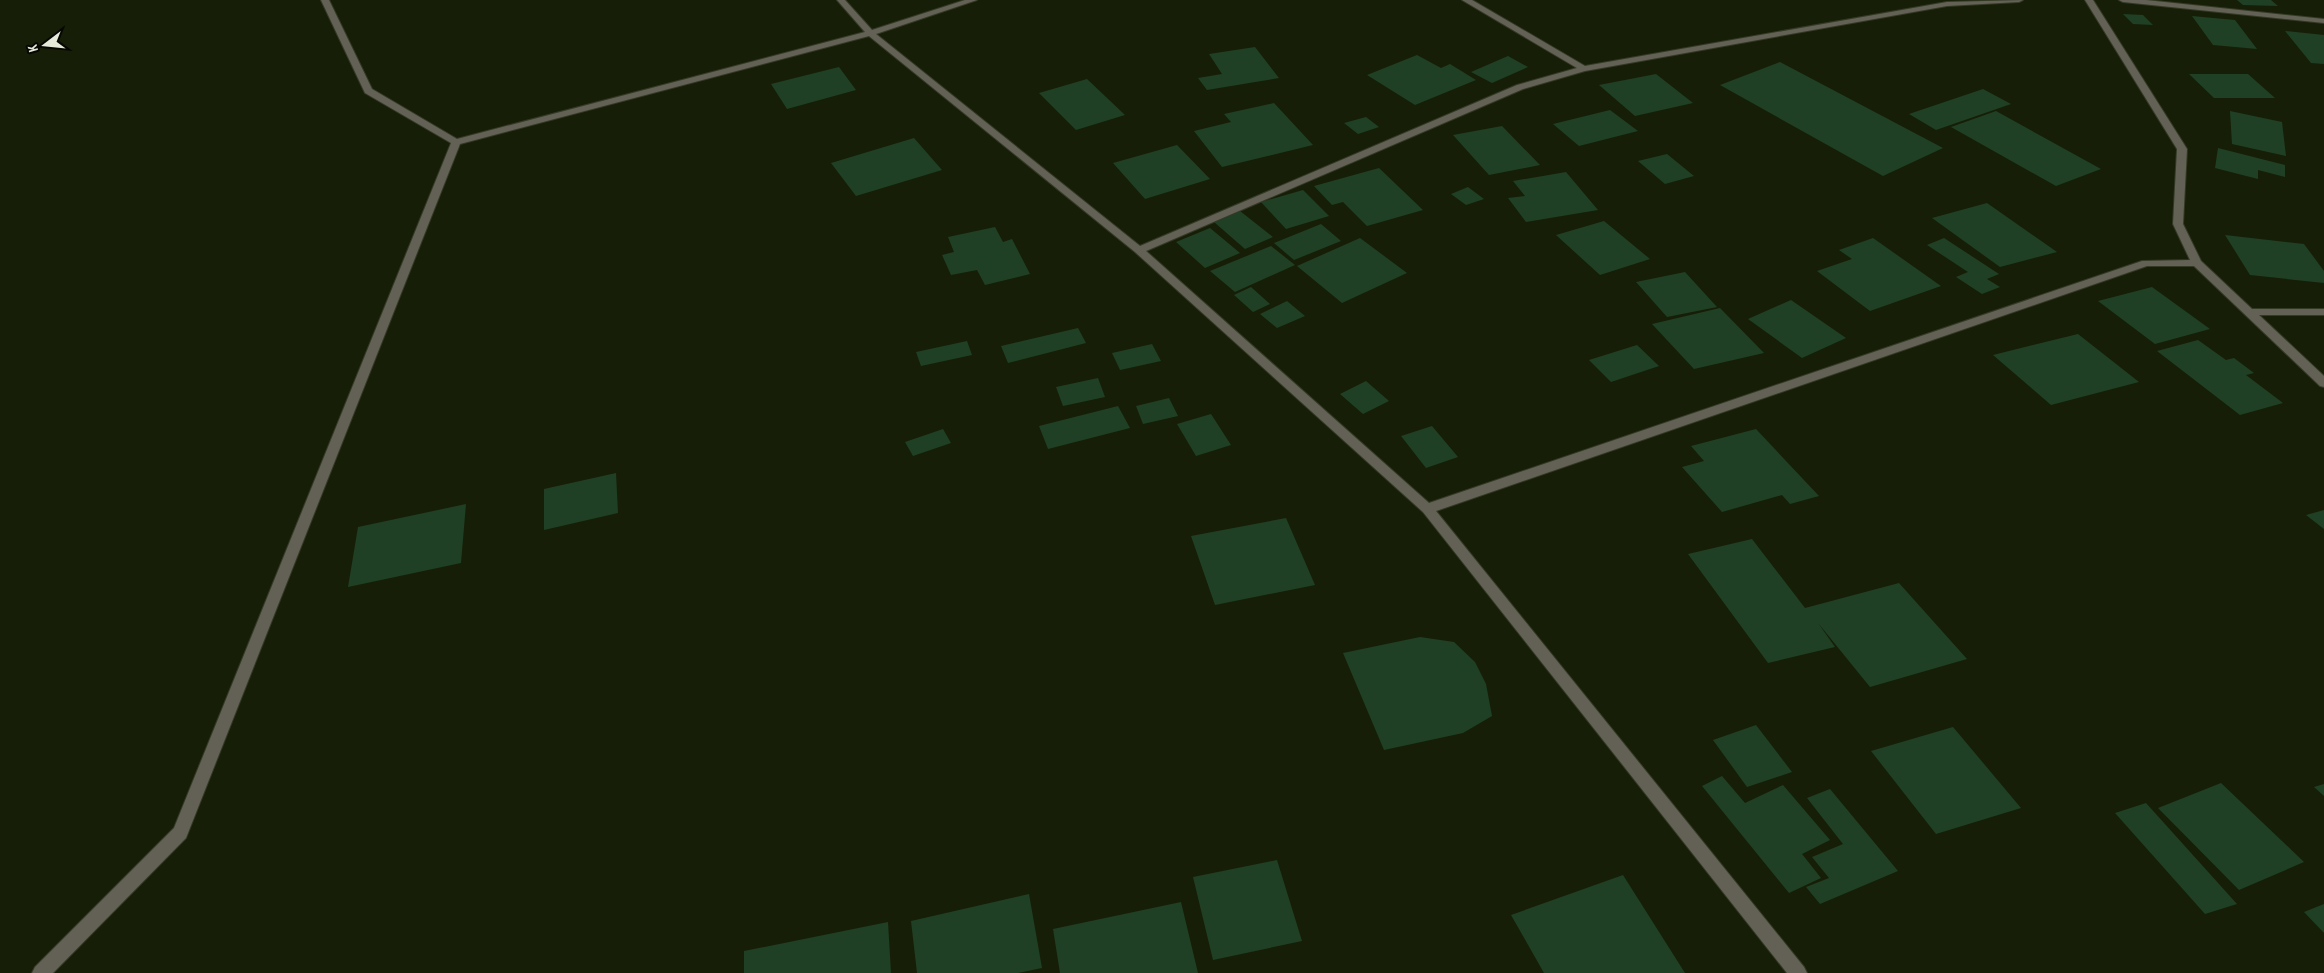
<svg xmlns="http://www.w3.org/2000/svg" width="2324" height="973" viewBox="0 0 2324 973" font-family="'Sofia Sans Condensed',sans-serif">
	<style>
		.building { fill: #1f4024 }
		.lines { fill: none; stroke-linecap: round; stroke-linejoin: round }
		.minor-casing { stroke: #343a25; stroke-width: 2 }
		.minor { fill: #636155; fill-rule: evenodd }
	</style>
	<rect width="100%" height="100%" fill="#171e07"/>
	<path class="building" d="M2237 0H2271L2278 6 2243 5Z
		M2123 14 2143 15 2153 25 2133 24Z
		M2192 16 2235 20 2257 49 2213 45Z
		M2285 31 2324 35V64L2311 63Z
		M1255 47 1279 78 1207 90 1198 78 1222 74 1209 54Z
		M1417 55 1441 68 1450 64 1476 80 1415 105 1367 75Z
		M1508 56 1528 67 1492 83 1471 72Z
		M1780 62 1943 148 1883 176 1720 85Z
		M839 67 856 90 787 109 771 84Z
		M1656 74 1693 103 1635 116 1599 85Z
		M2189 74H2248L2275 98H2214Z
		M1087 79 1125 115 1076 130 1039 93Z
		M1983 89 2011 104 1936 130 1909 114Z
		M1274 103 1313 145 1222 167 1194 131 1231 122 1224 114Z
		M1610 110 1638 131 1579 146 1553 124Z
		M1996 111 2101 169 2056 186 1951 127Z
		M2230 111 2282 122 2286 156 2232 144Z
		M1366 117 1379 127 1358 134 1344 123Z
		M1502 126 1540 165 1489 175 1453 135Z
		M914 138 942 170 856 196 831 163Z
		M1177 145 1210 179 1145 199 1113 163Z
		M2218 148 2285 165V177L2258 170V179L2215 168Z
		M1667 154 1694 176 1665 184 1638 161Z
		M1379 168 1423 210 1367 226 1343 202 1332 205 1314 186Z
		M1566 172 1598 210 1526 222 1508 198 1525 196 1513 181Z
		M1468 187 1484 199 1466 205 1451 194Z
		M1303 190 1329 216 1286 229 1261 202Z
		M1987 203 2057 252 2000 267 1932 218Z
		M1240 211 1273 237 1245 249 1214 222Z
		M1604 221 1650 259 1600 275 1556 235Z
		M1321 224 1341 241 1294 260 1274 243Z
		M995 227 1003 242 1012 239 1030 274 985 285 977 270 951 275 942 255 954 252 948 237Z
		M1210 228 1240 253 1205 268 1176 242Z
		M2225 235 2304 244 2324 271V283L2250 275Z
		M1360 238 1407 273 1342 303 1297 266Z
		M1873 238 1941 286 1870 311 1817 271 1852 259 1839 250Z
		M1944 238 1999 274 1987 279 2000 287 1982 294 1956 277 1968 272 1927 245Z
		M1271 246 1295 265 1235 292 1210 271Z
		M1685 272 1717 307 1667 317 1636 282Z
		M1251 287 1270 304 1253 312 1234 295Z
		M2152 287 2210 329 2155 344 2098 301Z
		M1791 300 1846 338 1802 358 1748 319Z
		M1287 301 1305 316 1277 328 1260 314Z
		M1720 308 1764 353 1694 369 1652 324Z
		M1078 328 1086 343 1008 363 1001 346Z
		M2078 334 2139 382 2051 405 1993 355Z
		M2198 340 2226 360 2234 358 2254 373 2246 375 2283 403 2240 415 2157 351Z
		M967 341 972 355 921 366 916 352Z
		M1152 344 1161 361 1120 370 1112 353Z
		M1637 345 1659 366 1611 382 1589 360Z
		M1098 378 1105 397 1063 406 1056 387Z
		M1366 381 1389 401 1363 414 1340 394Z
		M1169 398 1178 416 1143 424 1136 406Z
		M1118 406 1130 428 1048 449 1039 426Z
		M1211 414 1231 445 1196 456 1177 424Z
		M1432 426 1458 457 1426 468 1401 436Z
		M943 429 951 443 913 456 905 442Z
		M1756 429 1819 496 1790 504 1782 495 1722 512 1682 467 1704 461 1691 446Z
		M616 473 618 513 544 530V489Z
		M466 504 461 563 348 587 358 527Z
		M2324 510V529L2306 515Z
		M1286 518 1315 585 1215 605 1191 536Z
		M1752 539 1805 608 1899 583 1967 659 1870 687 1818 623 1835 647 1768 663 1688 554Z
		M1420 637 1454 642 1475 662 1486 684 1492 716 1463 733 1384 750 1343 653Z
		M1756 725 1792 772 1747 787 1713 740Z
		M1953 727 2021 808 1936 834 1871 751Z
		M1722 776 1745 803 1783 785 1830 840 1802 854 1821 878 1789 893 1702 786Z
		M2221 783 2304 862 2239 890 2158 808Z
		M2324 784V796L2314 787Z
		M1830 789 1898 871 1820 904 1806 887 1829 878 1812 857 1843 844 1807 798Z
		M2146 803 2237 904 2205 914 2115 813Z
		M1277 860 1302 941 1213 960 1193 877Z
		M1623 875 1685 973H1544L1511 915Z
		M1029 894 1042 968 1018 973H917L911 921Z
		M1181 902 1198 973H1060L1053 929Z
		M2324 904V933L2304 912Z
		M888 922 891 973H744V951Z"/>
	<g class="lines">
		<defs>
			<path id="minor" d="M321 0H329L372 89 457 139 865 32 837 0H845L872 30 965 0H977L876 34 1140 246 1517 85 1577 68 1462 0H1472L1585 66 1947 2 2023 0 2019 2 1947 6 1585 71 1523 89 1146 251 1429 503 2142 261 2190 260 2173 224 2177 149 2085 0H2093L2187 149 2183 224 2201 261 2252 309H2324V315H2259L2324 376V387L2320 386 2194 266H2147L1436 511 1804 967 1807 973H1787L1423 512 1135 252 869 36 460 144 186 838 53 973H32L35 967 174 828 451 143 365 93Z
				M2119 0H2146L2324 19V23L2123 2Z"/>
		</defs>
		<use href="#minor" class="minor-casing"/>
		<use href="#minor" class="minor"/>
	</g>
	<g transform="translate(45 45) rotate(254)" stroke="#050702" stroke-width="4" paint-order="stroke">
	<path d="M0-4L9 19L0 12L-9 19Z" fill="#e4e9da"/>
	<text y="-8" font-size="14" font-weight="bold" text-anchor="middle" fill="#e4e9da">K</text>
	</g>
</svg>
